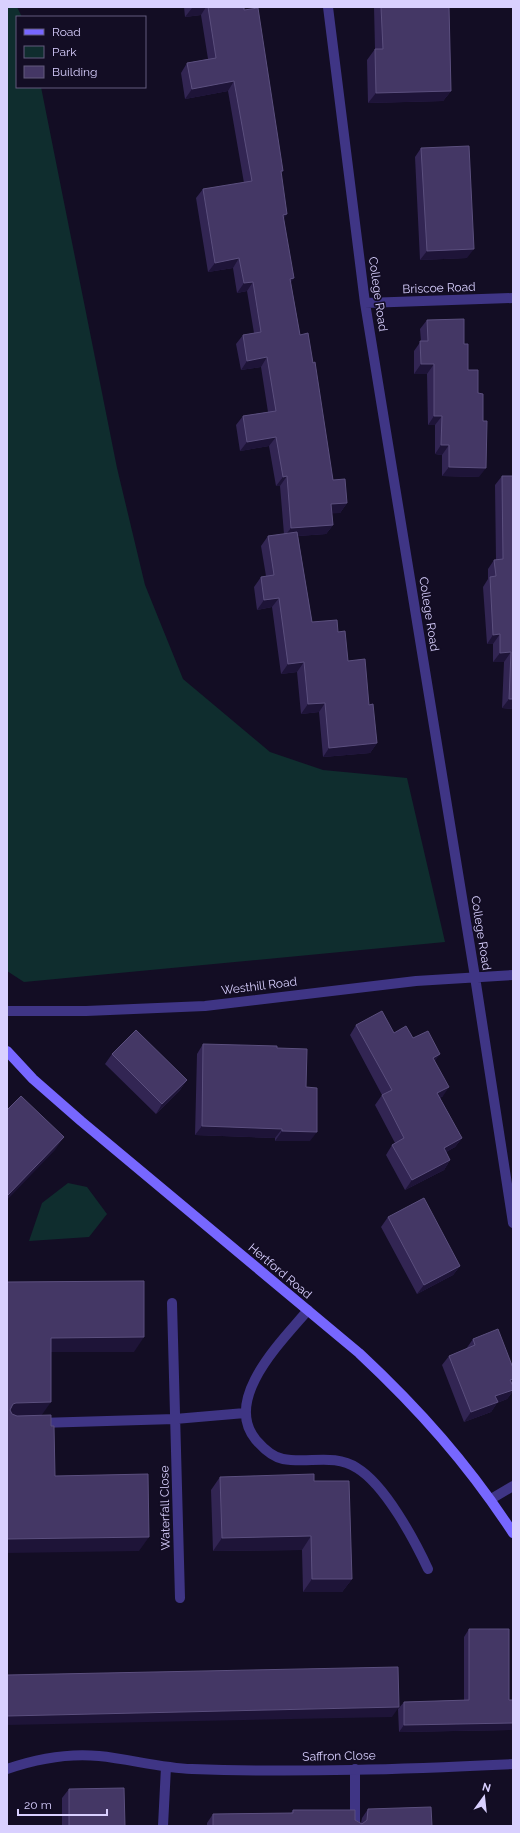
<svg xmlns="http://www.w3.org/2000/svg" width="520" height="1833" viewBox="0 0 520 1833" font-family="Raleway,sans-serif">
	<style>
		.green { fill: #0f2d2e }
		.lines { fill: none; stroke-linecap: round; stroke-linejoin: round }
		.lane { stroke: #3f3585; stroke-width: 10 }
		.street { stroke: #3f3585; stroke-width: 10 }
		.secondary { stroke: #7767ff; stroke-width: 10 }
		.wall { fill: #322553 }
		.shaded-wall { fill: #1e1438 }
		.building { fill: #443765; stroke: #5b4f7e }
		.labels { text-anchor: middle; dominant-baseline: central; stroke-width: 3.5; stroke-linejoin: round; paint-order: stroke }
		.street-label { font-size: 12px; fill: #d9d0ff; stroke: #130d24 }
	</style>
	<rect width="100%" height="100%" fill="#130d24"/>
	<path class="green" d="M7 7H17L22 17H17V87H41L117 468 145 585 183 679 270 752 323 770 407 778 445 942 24 982 7 971Z
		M68 1183 87 1187 107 1214 89 1237 29 1241 42 1203Z"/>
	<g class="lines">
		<path class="lane" d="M355 1769V1826"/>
		<path class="street" d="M328 7 365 303 475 977 513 1223
			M365 303 513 298
			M7 1011H86L205 1006 416 981 513 975
			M172 1303 180 1598
			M308 1310C282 1341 222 1399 256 1440 263 1448 272 1457 283 1459 308 1464 334 1453 357 1468 385 1485 414 1539 428 1569
			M39 1423 175 1419 245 1413
			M491 1499 513 1486
			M7 1769C36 1759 68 1753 99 1756 130 1759 161 1768 192 1769 299 1773 406 1769 513 1764
			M163 1826 166 1767"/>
		<path class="secondary" d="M7 1051 33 1079 81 1121 359 1353C419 1409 468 1464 513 1533"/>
	</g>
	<path class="wall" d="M184 7H244L281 174 284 219 291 283 300 335 333 480 347 503 340 513H332L333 525 326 534 298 536 312 622 338 632 348 661 369 705 377 743 370 753 323 757 319 712 301 714 297 672 281 674 272 607 257 610 254 587 261 577 266 576 261 546 268 536 284 534 280 486H276L269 446 240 451 236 425 243 416 268 412 261 367 241 370 236 344 243 335 254 333 247 291 237 293 233 268 208 272 196 198 203 189 244 183 228 91 185 99 181 73 187 63 208 59 201 15 185 17Z
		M374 7H449L451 91 443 101 368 103 367 60 375 49Z
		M421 148 467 258 420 260 415 157Z
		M427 320 464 344 468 370 479 477 442 476V455L435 454V425H428L427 374H414V351L421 341 420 329Z
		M502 476H513V709L502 708 504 662H493V644H487L483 587 488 579V569L494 560H496L495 485Z
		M356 1025 394 1033 413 1038 435 1061 443 1096 440 1098 462 1138 455 1147 446 1152 450 1160 444 1170 405 1190 386 1155 392 1145 395 1143 375 1105 382 1095 350 1035Z
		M203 1044 277 1048 306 1087 310 1141H275V1138L195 1135 197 1054Z
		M112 1054 187 1080 180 1090 156 1114 105 1064Z
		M388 1217 460 1266 453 1275 417 1294 381 1227Z
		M473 1339 513 1368V1383L512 1384 513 1386V1391L507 1399 497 1403 491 1412 464 1422 442 1365 449 1356 466 1349Z
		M220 1477 314 1481 352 1579 342 1592H303L302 1550 213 1551 211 1490Z
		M469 1629 513 1723V1730L399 1732 398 1709 404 1702 464 1700V1637Z
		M69 1789 125 1826H62V1798Z
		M368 1809 432 1826H207V1823L213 1814 291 1813 293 1810 355 1820 361 1823 362 1818Z"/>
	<path class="shaded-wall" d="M198 7H206L201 15 185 17 192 8Z
		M234 81 228 91 185 99 192 89Z
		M451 91 443 101 368 103 376 93Z
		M287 214 281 224 283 215Z
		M474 249 467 258 420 260 427 251Z
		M239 258 233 268 208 272 215 263Z
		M294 278 288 288 290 279Z
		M253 282 247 291 237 293 244 283Z
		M267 357 261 367 241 370 247 361Z
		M421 364H434L427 374H414Z
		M434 416H442L435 425H428Z
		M276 437 269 446 240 451 247 442Z
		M441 445H449L442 455 435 454Z
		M449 467 486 468 479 477 442 476Z
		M287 476 280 486H276L283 477Z
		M347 503 340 513 325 514 331 504Z
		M333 525 326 534 284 537 291 528Z
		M279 598 272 607 257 610 264 600Z
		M500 634 493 644H487L493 635Z
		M511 652 504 662H493L500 653Z
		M304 662 297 672 281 674 288 664Z
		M509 699H513V709L502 708Z
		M325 703 319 712 301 714 308 704Z
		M377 743 370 753 323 757 329 748Z
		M440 1054 433 1064V1058Z
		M187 1080 180 1090 156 1114 162 1104Z
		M449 1087 443 1096 430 1103 437 1093Z
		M202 1126 282 1129 275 1138 195 1135Z
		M282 1131 317 1132 310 1141H275Z
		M64 1137 55 1150 7 1200V1196Z
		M462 1138 455 1147 437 1157 444 1148Z
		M450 1160 444 1170 405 1190 412 1180Z
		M460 1266 453 1275 417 1294 424 1285Z
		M144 1337 134 1352H41L51 1338Z
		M513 1379V1383L510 1387V1380Z
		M513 1390V1391L507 1399 497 1403 491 1412 464 1422 471 1412 495 1396Z
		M51 1402 41 1416 7 1418 13 1404 16 1403Z
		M311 1536 302 1550 213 1551 222 1538Z
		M149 1537 139 1551 7 1553V1539Z
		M312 1579H352L342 1592H303Z
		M399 1707 392 1717 7 1725V1716Z
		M513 1723V1730L399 1732 404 1725Z"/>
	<path class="building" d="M208 7H244V10L258 8 283 171H281L287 214 283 215 294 278 290 279 300 335 308 333 313 363 315 362 333 480 345 479 347 503 331 504 333 525 291 528 287 476 283 477 276 437 247 442 243 416 276 411 267 357 247 361 243 335 261 332 253 282 244 283 239 258 215 263 203 189 252 181 234 81 192 89 187 63 216 58Z
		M381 7H449L451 91 376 93 375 49H383Z
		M469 146 474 249 427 251 421 148Z
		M464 319V344H468V370H478V393L483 394V421H487L486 468 449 467V445H441L442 416H434V364H421L420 341H428L427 320Z
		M502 476H513V699H509L511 652 500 653V634L493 635 490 577 496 576 494 560 503 559Z
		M297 532 312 622 337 620 338 632 345 631 348 661 365 659 369 705 373 704 377 743 329 748 325 703 308 704 304 662 288 664 279 598 264 600 261 577 274 575 268 536Z
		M382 1011 394 1033 406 1026 413 1038 428 1031 440 1054 433 1058 449 1087 437 1093 462 1138 444 1148 450 1160 412 1180 392 1145 404 1138 382 1095 392 1090 356 1025Z
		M136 1030 187 1080 162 1104 112 1054Z
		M203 1044 277 1046V1048L307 1049 306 1087 317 1088V1132L282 1131V1129L202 1126Z
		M21 1096 64 1137 7 1196V1110Z
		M424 1198 460 1266 424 1285 388 1217Z
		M144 1281V1337L51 1338V1402L16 1403 13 1404 10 1410 12 1414 17 1416 51 1415V1426H54L55 1476 148 1474 149 1537 7 1539V1282Z
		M498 1329 513 1368V1379L510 1380 513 1386V1390L495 1396 498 1402 471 1412 449 1356 475 1345 473 1339Z
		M314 1474V1481H349L352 1579H312L311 1536 222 1538 220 1477Z
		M469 1629H509V1700H513V1723L404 1725V1702L469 1700Z
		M398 1667 399 1707 7 1716V1675Z
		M124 1788 125 1826H69V1789Z
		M431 1807 432 1826H213V1814L293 1813V1810H355V1820L362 1824 367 1820 368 1809Z"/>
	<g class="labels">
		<g class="street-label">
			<text transform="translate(439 288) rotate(-2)">Briscoe Road</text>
			<text transform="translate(378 294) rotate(82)">College Road</text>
			<text transform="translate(429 614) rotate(81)">College Road</text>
			<text transform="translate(481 933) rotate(81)">College Road</text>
			<text transform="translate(259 986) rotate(-7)">Westhill Road</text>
			<text transform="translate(280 1271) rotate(40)">Hertford Road</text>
			<text transform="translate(165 1508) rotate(-91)">Waterfall Close</text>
			<text transform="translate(339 1756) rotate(-1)">Saffron Close</text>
		</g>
	</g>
	<rect width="520" height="1833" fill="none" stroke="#d9d0ff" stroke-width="16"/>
	<rect x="16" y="16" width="130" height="72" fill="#130d24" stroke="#625b7c"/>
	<rect x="24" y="29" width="20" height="6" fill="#7767ff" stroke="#625b7c"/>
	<text x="52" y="36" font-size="12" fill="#d9d0ff">Road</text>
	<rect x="24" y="46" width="20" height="12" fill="#0f2d2e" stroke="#625b7c"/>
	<text x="52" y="56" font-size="12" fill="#d9d0ff">Park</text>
	<rect x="24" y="66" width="20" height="12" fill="#443765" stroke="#625b7c"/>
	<text x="52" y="76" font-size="12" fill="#d9d0ff">Building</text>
	<g transform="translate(484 1797) rotate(15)" stroke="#130d24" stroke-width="3" paint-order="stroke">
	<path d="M0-3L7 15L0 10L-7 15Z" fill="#d9d0ff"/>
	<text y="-6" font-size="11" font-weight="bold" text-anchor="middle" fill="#d9d0ff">N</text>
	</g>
	<path d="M18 1809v6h89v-6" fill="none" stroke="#d9d0ff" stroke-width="2"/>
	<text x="24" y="1809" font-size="12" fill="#d9d0ff" stroke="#130d24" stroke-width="3" paint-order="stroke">20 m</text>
</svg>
